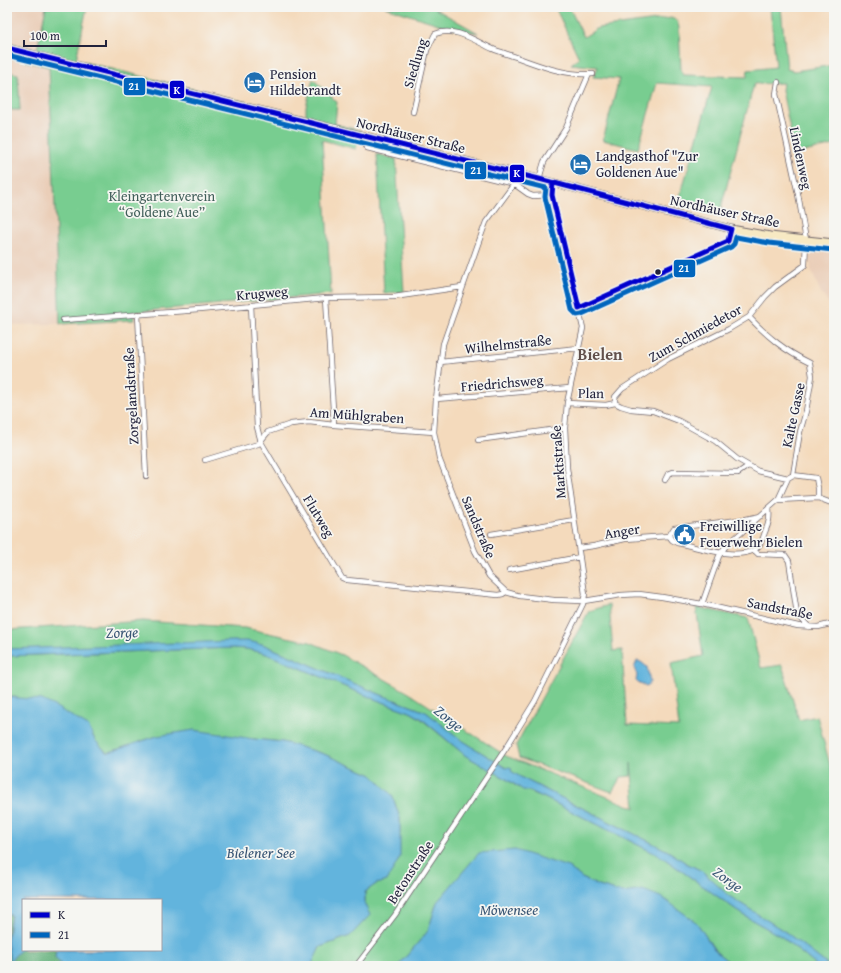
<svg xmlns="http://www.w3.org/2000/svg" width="841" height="973" viewBox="0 0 841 973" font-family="'Gentium Book Plus',serif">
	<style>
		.built { fill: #eaceb8 }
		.green { fill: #78cd90; stroke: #4d7866 }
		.forest { fill: #62b07a; stroke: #42695a }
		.water { fill: #62b4dd; stroke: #426b8c }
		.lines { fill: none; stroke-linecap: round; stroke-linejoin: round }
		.street-casing { stroke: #6c6268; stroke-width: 6 }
		.secondary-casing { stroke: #6c6268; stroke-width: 9 }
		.street { stroke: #fff; stroke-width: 4.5 }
		.secondary { stroke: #f7e9c3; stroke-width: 7 }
		.bus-1-casing { stroke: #f6f6f2; stroke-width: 8 }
		.bus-2-casing { stroke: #f6f6f2; stroke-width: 8 }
		.bus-1 { stroke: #0000cd; stroke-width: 5 }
		.bus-2 { stroke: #0065bd; stroke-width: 5 }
		.bus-dot { fill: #22223b; stroke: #f6f6f2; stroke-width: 1.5 }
		.labels { text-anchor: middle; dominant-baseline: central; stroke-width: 3.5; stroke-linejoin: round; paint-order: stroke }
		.street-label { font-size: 14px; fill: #22223b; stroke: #f6f6f2 }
		.poi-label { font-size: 14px; fill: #22223b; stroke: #f6f6f2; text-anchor: start }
		.park-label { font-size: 14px; fill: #405e59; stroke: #f6f6f2 }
		.water-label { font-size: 15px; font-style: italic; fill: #385574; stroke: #f6f6f2 }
		.quarter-label { font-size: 16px; font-weight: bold; fill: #61504b; stroke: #f6f6f2 }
		.line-badge { stroke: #f6f6f2; stroke-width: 1.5 }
		.badge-label { font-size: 11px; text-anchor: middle; font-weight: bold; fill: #fff }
	</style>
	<rect width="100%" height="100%" fill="#f6f6f2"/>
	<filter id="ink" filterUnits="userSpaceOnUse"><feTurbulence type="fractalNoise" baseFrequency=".025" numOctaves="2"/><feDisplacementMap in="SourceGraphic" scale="8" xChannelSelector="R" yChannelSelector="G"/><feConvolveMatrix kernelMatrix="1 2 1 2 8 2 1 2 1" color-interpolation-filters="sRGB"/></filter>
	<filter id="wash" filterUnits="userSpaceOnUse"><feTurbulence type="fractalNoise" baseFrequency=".012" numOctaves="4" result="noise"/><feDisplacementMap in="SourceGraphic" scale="16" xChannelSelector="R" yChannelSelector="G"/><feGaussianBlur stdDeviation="0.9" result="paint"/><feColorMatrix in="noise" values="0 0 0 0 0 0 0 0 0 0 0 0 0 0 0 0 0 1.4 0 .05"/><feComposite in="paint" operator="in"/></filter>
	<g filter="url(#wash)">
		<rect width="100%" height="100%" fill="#f4dabc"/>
		<path class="built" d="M7 7H46L37 50 7 43Z
			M7 57 49 67 60 324 7 325Z
			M815 246 834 248V310L821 293 811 270 809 253Z"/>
		<path class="green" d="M46 7H87L76 60 306 117V107L313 79 337 102 335 124 361 131 356 149 322 140 331 294 133 312 134 320 60 324 49 67 7 57V43L37 50Z
			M385 7H432L478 33 454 29Z
			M555 7H569L584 37 598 28 671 18C677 20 678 22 679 28L681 70 683 75 747 77 748 70 776 67 770 7H781L787 69 794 71 834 65V145L795 154 782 90 783 83 754 84 719 215 678 203 712 87 657 83 638 149 603 140 619 79 593 77 598 67 571 64 579 58Z
			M7 72 18 74 20 110H7Z
			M377 154 396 159 404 292 384 293Z
			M609 605 613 651 622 650 627 725 679 727 671 663 703 656 696 607 748 618 761 668 782 665 799 720 817 716 834 780V966H829L787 933 729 896 702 871 686 863 668 851 522 778 460 739 426 712 379 694 262 644 7 649V630L143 621 245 628 310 642 342 655 409 693 506 756 635 808 631 763V776L621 777 612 792 519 758 516 745 589 611Z
			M233 648 247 649 264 653 377 700 410 712 420 718 466 756 505 778 516 786 545 798 662 857 745 916 782 937 817 966H734L716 952 697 923 643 891 623 893 599 886 582 878 568 867 437 902 428 931 398 966H310L320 947 350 936 365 905V892L376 884 387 881 400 832V818L392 795 372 775 324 754 283 742 254 739 157 736 107 753 95 740 88 726 15 697H7V656Z"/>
		<path class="forest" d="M7 913 11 915 7 942 10 960 23 947V950H56L55 957 62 966H7Z"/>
		<path class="water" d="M232 641H247L262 644 379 694 426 712 460 739 506 768 509 767 512 768 511 771 522 778 668 851 686 863 702 871 729 896 787 933 829 966H817L782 937 745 916 662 857 545 798 530 791 523 790 505 778 466 756 421 718 410 712 377 700 264 653 247 649 233 648 7 656V649Z
			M637 661 641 662 647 667 650 682 647 686 638 683 636 681 637 675 634 668Z
			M7 697 42 700 56 707 88 726 95 740 107 753 157 736 194 730 254 739 283 742 324 754 372 775 392 795 400 818V857L387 881 376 884 365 892V905L370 915 350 936 320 947 311 966H62L55 957 56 950H161V900H23V947L10 961 7 942 11 915 7 913Z
			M515 850 568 867 582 878 599 886 623 893 643 890 663 898 697 923 716 952 734 966H398L428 931 437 902 479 853Z"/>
	</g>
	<g filter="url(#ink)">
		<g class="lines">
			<defs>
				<path id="street" d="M413 112 427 50 435 34C455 26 475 41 493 49 500 52 508 54 516 57 540 66 567 76 593 74
					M358 136 367 148 514 184 528 194 533 196 552 195
					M519 175 514 184 486 222 478 244 443 344 436 399 434 432 439 458 475 551 489 576 506 592 520 596 554 600 584 601 621 595 639 594 662 597 702 604 798 626 818 627 834 623
					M539 179 544 162 566 128 589 74
					M326 298 334 425
					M251 305 257 427 261 442 342 578 347 580 498 595 503 594 506 592
					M579 308 728 241 731 229
					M138 314 146 476
					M749 317C768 337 785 351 810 363L812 376 806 411 800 432 793 475
					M63 320 199 310 326 298 394 297 462 287
					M440 362 579 348
					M436 399 570 388
					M567 403 606 405 615 403
					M615 403V397L622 389 668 359 729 329 749 317 765 297 775 287 805 265 806 240 798 194 776 94 778 82
					M615 403 621 406 631 409 653 411 679 421 715 441 737 459 758 471 788 478 793 475 816 478 818 488V498
					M478 440 565 428
					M205 460 258 444 268 432 291 424 309 422 334 425 434 432
					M665 480 668 474 673 472 738 473 748 466
					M778 500 818 498 834 504
					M491 534 574 520
					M669 536 672 540 677 543C698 547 734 560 754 550 760 547 763 539 765 532 769 523 770 518 769 508
					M579 548 594 546 625 539 669 536 674 528 746 519 761 516
					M754 550 758 554 785 555 789 561 797 614 809 627
					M509 570 580 557
					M702 604 719 556 725 547 778 500 788 478
					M356 966 395 915 506 748 535 701 583 604 585 594 567 468 565 428 567 403 583 328 552 195 553 183"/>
				<path id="secondary" d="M7 48 539 179 731 229 770 236 834 243"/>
			</defs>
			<use href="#street" class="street-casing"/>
			<use href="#secondary" class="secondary-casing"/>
			<use href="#street" class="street"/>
			<use href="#secondary" class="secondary"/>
			<defs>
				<path id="bus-1" d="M7 48 539 179 731 229 728 241 579 308 552 195 553 183"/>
				<path id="bus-2" d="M7 55 546 188 545 197 572 310 577 315 582 314 731 247 734 244 736 237 769 243 833 250"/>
			</defs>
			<use href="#bus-1" class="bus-1-casing"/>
			<use href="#bus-2" class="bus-2-casing"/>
			<use href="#bus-1" class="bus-1"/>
			<use href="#bus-2" class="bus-2"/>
		</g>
	</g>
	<defs>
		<symbol id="hotel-disc" viewBox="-11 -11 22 22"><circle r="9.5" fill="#1f6fb2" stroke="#f6f6f2"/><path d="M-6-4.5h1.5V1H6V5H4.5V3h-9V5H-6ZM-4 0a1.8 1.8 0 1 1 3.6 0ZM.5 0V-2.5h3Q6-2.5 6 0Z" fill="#fff"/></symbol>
		<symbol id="civic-disc" viewBox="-11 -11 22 22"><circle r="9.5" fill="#1f6fb2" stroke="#f6f6f2"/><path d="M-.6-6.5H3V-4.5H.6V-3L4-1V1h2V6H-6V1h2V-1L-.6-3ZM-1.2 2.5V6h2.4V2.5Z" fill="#fff"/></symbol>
	</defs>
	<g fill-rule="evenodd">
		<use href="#hotel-disc" x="242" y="70" width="25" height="25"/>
		<use href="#hotel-disc" x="568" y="152" width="25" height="25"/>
		<use href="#civic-disc" x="672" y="522" width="25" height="25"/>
	</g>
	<circle class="bus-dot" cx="658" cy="272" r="3.5"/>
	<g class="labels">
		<g class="street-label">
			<text transform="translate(415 63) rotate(-73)">Siedlung</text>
			<text transform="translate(411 135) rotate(14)">Nordhäuser Straße</text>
			<text transform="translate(801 158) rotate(78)">Lindenweg</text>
			<text transform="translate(725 211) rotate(12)">Nordhäuser Straße</text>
			<text transform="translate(262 293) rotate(-5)">Krugweg</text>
			<text transform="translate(695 333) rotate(-29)">Zum Schmiedetor</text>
			<text transform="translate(508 344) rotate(-6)">Wilhelmstraße</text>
			<text transform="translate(502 383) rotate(-5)">Friedrichsweg</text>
			<text transform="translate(591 393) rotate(1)">Plan</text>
			<text transform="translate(131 396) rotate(-93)">Zorgelandstraße</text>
			<text transform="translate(357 415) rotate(4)">Am Mühlgraben</text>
			<text transform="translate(793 415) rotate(-78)">Kalte Gasse</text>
			<text transform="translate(558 462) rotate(-94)">Marktstraße</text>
			<text transform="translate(319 516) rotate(59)">Flutweg</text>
			<text transform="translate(479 527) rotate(67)">Sandstraße</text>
			<text transform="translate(622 531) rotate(-9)">Anger</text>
			<text transform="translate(780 608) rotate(11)">Sandstraße</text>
			<text transform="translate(410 872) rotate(-57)">Betonstraße</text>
		</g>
		<g class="poi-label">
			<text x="270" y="74">Pension<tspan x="270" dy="16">Hildebrandt</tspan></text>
			<text x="596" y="156">Landgasthof "Zur<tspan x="596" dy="16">Goldenen Aue"</tspan></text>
			<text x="700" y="526">Freiwillige<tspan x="700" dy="16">Feuerwehr Bielen</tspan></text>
		</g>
		<g class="park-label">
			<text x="162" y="196">Kleingartenverein<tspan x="162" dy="16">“Goldene Aue”</tspan></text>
		</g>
		<g class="water-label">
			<text transform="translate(122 632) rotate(-2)">Zorge</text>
			<text transform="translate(449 718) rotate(39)">Zorge</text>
			<text x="261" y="852">Bielener See</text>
			<text transform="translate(728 879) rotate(36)">Zorge</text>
			<text x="509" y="909">Möwensee</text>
		</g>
		<g class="quarter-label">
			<text x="600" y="354">Bielen</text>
		</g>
	</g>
	<g class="line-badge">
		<rect x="123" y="77" width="23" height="19" rx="4" fill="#0065bd"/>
		<rect x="169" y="80" width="16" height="19" rx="4" fill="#0000cd"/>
		<rect x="464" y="161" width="23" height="19" rx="4" fill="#0065bd"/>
		<rect x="509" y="164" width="16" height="19" rx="4" fill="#0000cd"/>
		<rect x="673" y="259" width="23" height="19" rx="4" fill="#0065bd"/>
	</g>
	<g class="badge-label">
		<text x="134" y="90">21</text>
		<text x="177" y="94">K</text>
		<text x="476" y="174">21</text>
		<text x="517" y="177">K</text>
		<text x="684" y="272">21</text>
	</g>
	<rect width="841" height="973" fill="none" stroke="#f6f6f2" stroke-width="24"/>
	<rect x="22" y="899" width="140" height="52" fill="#f6f6f2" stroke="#a1a1a9"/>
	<rect x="30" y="912" width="20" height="6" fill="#0000cd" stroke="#a1a1a9"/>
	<text x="58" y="919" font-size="12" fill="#22223b">K</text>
	<rect x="30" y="932" width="20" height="6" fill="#0065bd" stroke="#a1a1a9"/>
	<text x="58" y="939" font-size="12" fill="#22223b">21</text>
	<path d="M24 40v6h82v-6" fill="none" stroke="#22223b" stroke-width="2"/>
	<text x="30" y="40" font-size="12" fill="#22223b" stroke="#f6f6f2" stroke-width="3" paint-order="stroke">100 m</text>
</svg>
